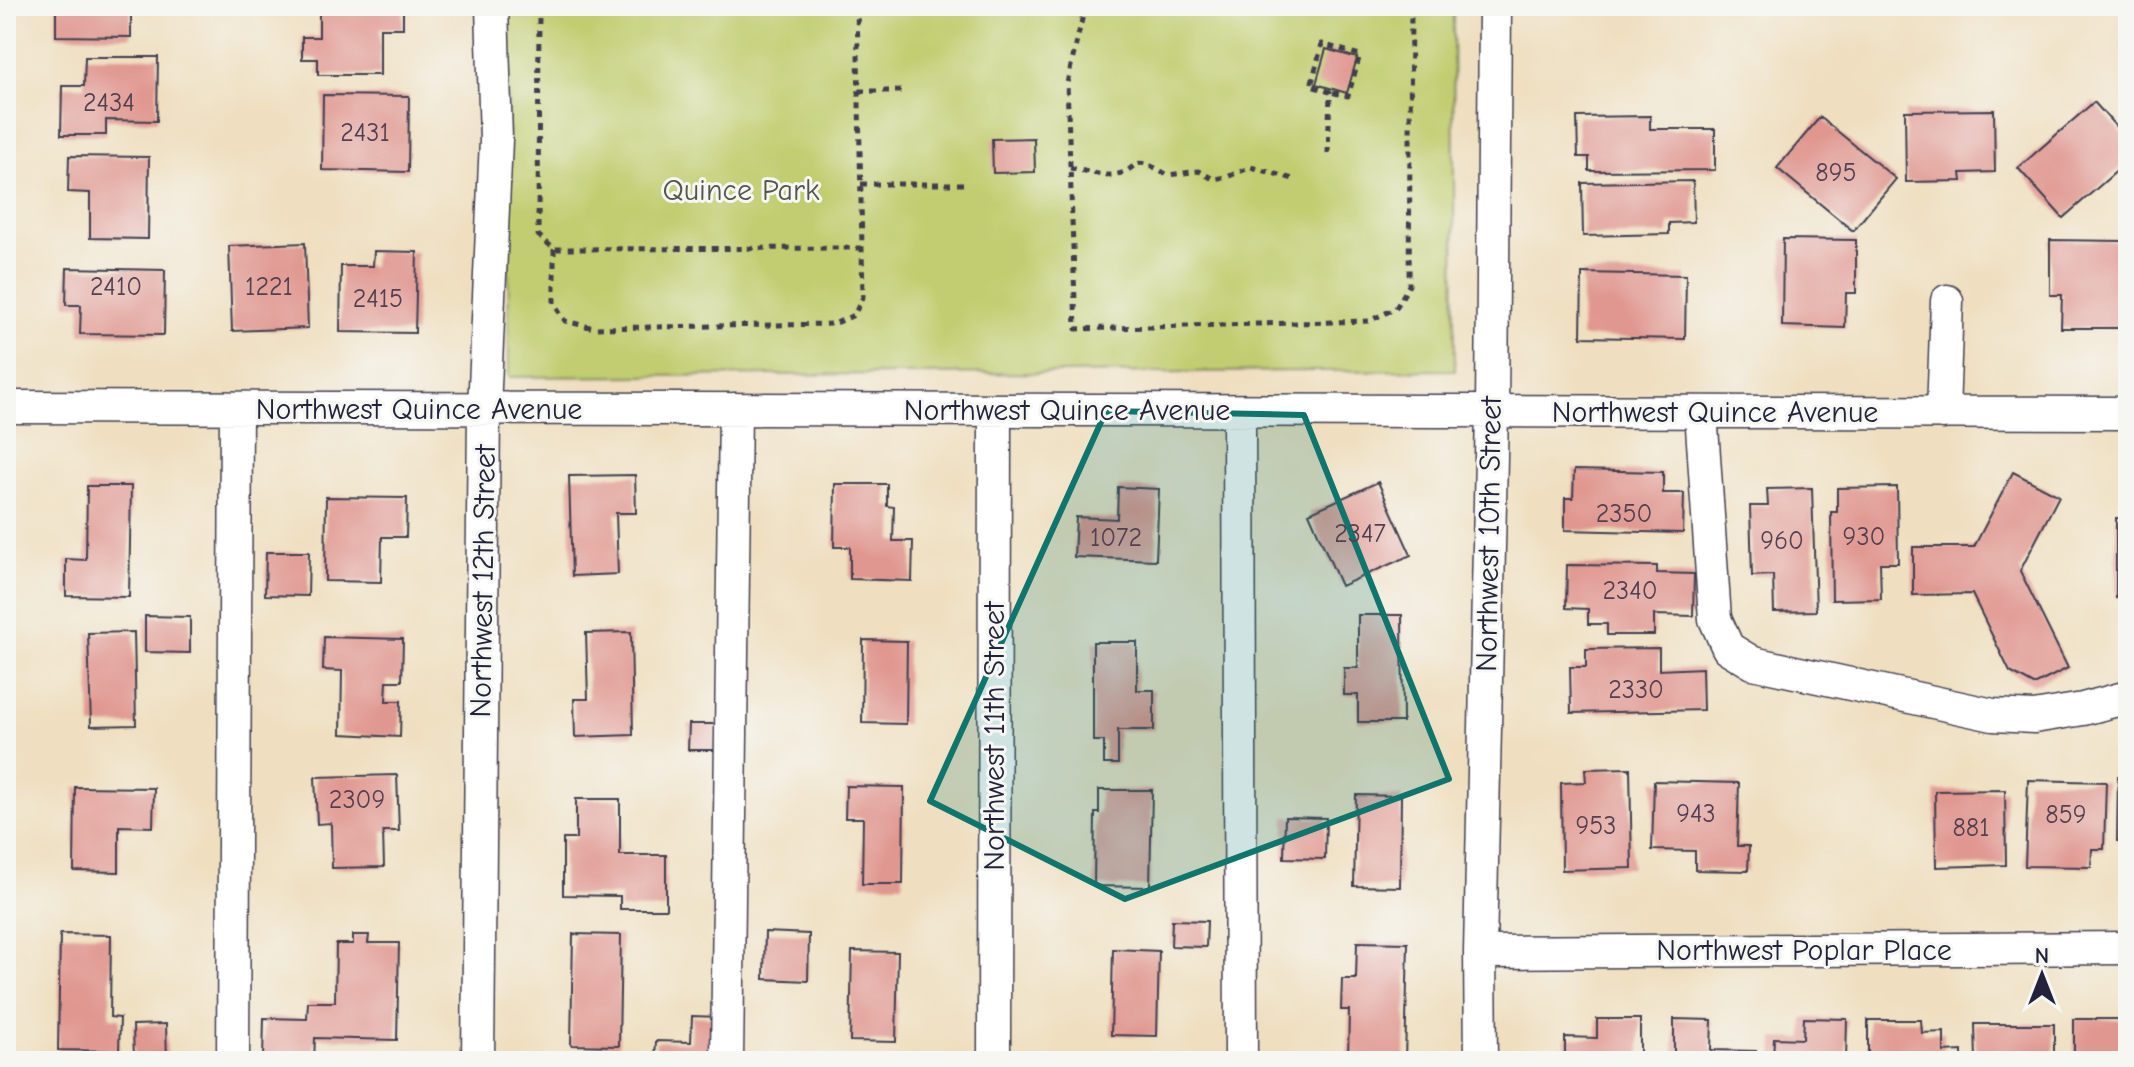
<svg xmlns="http://www.w3.org/2000/svg" width="2134" height="1067" viewBox="0 0 2134 1067" font-family="'Comic Neue',sans-serif">
	<style>
		.green { fill: #c1cd6f; stroke: #727855; stroke-width: 2 }
		.building { fill: #e09790 }
		.lines { fill: none; stroke-linecap: round; stroke-linejoin: round }
		.minor-casing { stroke: #413e4f; stroke-width: 35 }
		.path { stroke: #413e4f; stroke-width: 5; stroke-dasharray: 6 6; stroke-linecap: butt }
		.minor { stroke: #fff; stroke-width: 32 }
		.marked { fill: #0f766e; fill-opacity: 0.2; stroke: #0f766e; stroke-width: 6; stroke-linejoin: round }
		.labels { text-anchor: middle; dominant-baseline: central; stroke-width: 6; stroke-linejoin: round; paint-order: stroke }
		.number-label { font-size: 26px; fill: #523f50 }
		.park-label { font-size: 30px; fill: #52554b; stroke: #f6f6f2 }
		.street-label { font-size: 30px; fill: #22223b; stroke: #f6f6f2 }
	</style>
	<rect width="100%" height="100%" fill="#f6f6f2"/>
	<filter id="ink" filterUnits="userSpaceOnUse"><feTurbulence type="fractalNoise" baseFrequency=".0125" numOctaves="2"/><feDisplacementMap in="SourceGraphic" scale="16" xChannelSelector="R" yChannelSelector="G"/><feConvolveMatrix kernelMatrix="1 2 1 2 8 2 1 2 1" color-interpolation-filters="sRGB"/></filter>
	<filter id="wash" filterUnits="userSpaceOnUse"><feTurbulence type="fractalNoise" baseFrequency=".006" numOctaves="4" result="noise"/><feDisplacementMap in="SourceGraphic" scale="32" xChannelSelector="R" yChannelSelector="G"/><feGaussianBlur stdDeviation="1.8" result="paint"/><feColorMatrix in="noise" values="0 0 0 0 0 0 0 0 0 0 0 0 0 0 0 0 0 1.4 0 .05"/><feComposite in="paint" operator="in"/></filter>
	<g filter="url(#wash)">
		<rect width="100%" height="100%" fill="#efdfc0"/>
		<path class="green" d="M507 6H1453L1455 370 509 377Z"/>
		<g id="blocks">
			<path class="building" d="M56 6H131V37L56 36Z
				M319 6H403V28H380V75H318V59H302V37H319Z
				M1326 49 1357 58 1347 93 1316 84Z
				M85 57H158L157 121 106 120V135H61L62 86H84Z
				M323 95 409 96 408 172 322 170Z
				M2094 102 2128 140V161L2063 218 2018 168Z
				M1994 110 1995 172 1961 173 1962 181 1906 182 1905 111Z
				M1650 116V129H1715V170L1589 171V157H1578L1577 117Z
				M1820 117 1896 179 1853 231 1777 168Z
				M1034 138 1035 172 993 173 992 139Z
				M69 156 149 157 148 239 90 238V193L68 192Z
				M1693 181 1694 222 1669 223V234L1583 236 1582 183Z
				M1783 239 1856 240V293H1846L1845 328 1782 326Z
				M2050 240 2124 241 2123 328H2061L2062 295H2050Z
				M305 243 308 328 232 331 229 246Z
				M374 251 417 252 415 333 340 332 341 266H373Z
				M67 268 165 270 164 335 80 334 81 305H66Z
				M1582 273 1686 275 1685 339 1581 337Z
				M1574 470 1663 472V493H1684L1683 533 1565 530V498H1573Z
				M2013 472 2059 496 2020 571 2068 668 2034 685 2010 672 1972 594 1913 595V547H1974Z
				M635 475 636 513H616L618 574 572 576 569 476Z
				M1378 482 1411 555 1341 586 1309 513Z
				M835 484H887V506L894 507 893 541H913L912 581 850 579V547H834Z
				M87 486H131L129 597 66 596V559L86 560Z
				M1118 487 1159 489 1156 560 1074 557 1076 517 1117 519Z
				M1897 487 1898 563H1880L1881 599 1832 600 1831 512H1837V488Z
				M1812 488 1816 611 1774 612 1773 575 1752 576 1750 506H1768L1767 489Z
				M326 497 407 498 406 537H382L381 582 325 581Z
				M2116 518H2128V598H2116Z
				M266 552H309L308 596 265 595Z
				M1567 565 1657 566V573L1694 574 1693 616 1654 615V635H1607V624H1588V609L1566 608Z
				M1358 615H1402L1403 722H1358V695H1344V668H1358Z
				M145 616 190 617V653L145 652Z
				M134 632 136 725 91 726 88 633Z
				M631 632 633 735 575 737 574 699H588L586 633Z
				M324 637 403 639 402 681H387L386 701H401L400 737 341 734 342 671 323 670Z
				M863 640 907 641 906 724 862 723Z
				M1093 642H1137V690H1154V730H1118V764H1104V741H1093Z
				M1659 648V670L1702 668 1703 710 1571 713 1570 667H1586V649Z
				M689 724H716L715 750H688Z
				M1630 768 1632 868 1562 870 1561 783 1586 782 1585 769Z
				M397 775 399 831H383L384 867 332 868 331 823 317 824 315 777Z
				M2118 776H2128V841H2117Z
				M2028 780 2106 782 2104 849H2092L2091 867 2025 866Z
				M1654 781 1739 783 1737 846H1749L1748 871 1695 870V851L1652 850Z
				M846 786 904 787 903 884H862L863 818H845Z
				M75 787 154 788 153 827 119 826V872L74 871Z
				M1099 790H1152L1150 887 1094 886 1095 813H1099Z
				M2005 790 2006 865 1936 867 1935 791Z
				M1356 795 1401 796 1400 887 1354 886Z
				M576 799H620V855H666V909H620V896L563 895V839H576Z
				M1285 817 1326 818 1325 859 1284 858Z
				M1172 920 1207 921 1206 947 1171 946Z
				M765 932 809 934 808 981 764 979Z
				M60 934 111 935 110 1017 120 1018 119 1051 58 1050Z
				M573 934 621 935 619 1046 571 1045Z
				M353 935H369L368 943H399L397 1040 315 1038 314 1061H263L264 1018 307 1019 308 1002H335L336 944H353Z
				M1357 942 1408 943 1405 1061H1348L1349 1010H1341L1342 979H1356Z
				M1113 949 1159 951 1157 1036 1111 1035Z
				M852 951 898 952 896 1042 850 1041Z
				M692 1016 719 1017 717 1061H655L656 1041 691 1042Z
				M1804 1018 1847 1019 1846 1061H1773L1774 1038 1803 1039Z
				M1597 1019H1640V1061H1565V1037L1597 1038Z
				M1674 1019 1712 1020 1711 1050 1756 1051V1061H1674Z
				M2074 1019H2128V1061L2074 1060Z
				M1868 1020H1921L1922 1033 1944 1032V1052L1962 1051V1061H1868Z
				M166 1024 167 1061H134L133 1025Z
				M1975 1024H2054V1061H1976Z"/>
		</g>
	</g>
	<g filter="url(#ink)">
		<use href="#blocks" fill-opacity="0" stroke="#413e4f" stroke-width="2"/>
		<g class="lines">
			<defs>
				<path id="minor" d="M6 407 2128 413
					M1239 411 1241 1061
					M1701 412 1715 619 1728 648 1753 663 1993 715 2034 717 2083 709 2128 697
					M1943 413 1947 301
					M1480 952 2128 948
					M233 1061 236 408
					M478 1061 484 409 496 140 492 6
					M727 1061 735 409
					M994 1061 995 410
					M1481 1061 1480 952 1492 412 1495 6"/>
			</defs>
			<use href="#minor" class="minor-casing"/>
			<path class="path" d="M539 6 538 235 554 249 863 248
				M1083 6V15L1067 83 1076 329 1369 321 1396 308 1409 285 1411 6
				M859 91H901
				M1328 153 1330 92 1311 86 1322 44 1360 55 1348 96 1330 92
				M1070 168C1082 170 1096 175 1109 175 1143 174 1125 149 1168 175L1199 171 1213 179 1227 177 1251 167 1293 179
				M861 184H968
				M554 249V304L565 321 594 328 834 324 854 315 863 297 857 6"/>
			<use href="#minor" class="minor"/>
		</g>
	</g>
	<path class="marked" d="M1106 411 1304 415 1449 779 1125 899 930 801Z"/>
	<g class="labels">
		<g class="number-label">
			<text x="109" y="103">2434</text>
			<text x="365" y="133">2431</text>
			<text x="1836" y="173">895</text>
			<text x="116" y="287">2410</text>
			<text x="269" y="287">1221</text>
			<text x="378" y="299">2415</text>
			<text x="1624" y="514">2350</text>
			<text x="1360" y="534">2347</text>
			<text x="1864" y="537">930</text>
			<text x="1116" y="538">1072</text>
			<text x="1782" y="541">960</text>
			<text x="1630" y="591">2340</text>
			<text x="1636" y="690">2330</text>
			<text x="357" y="800">2309</text>
			<text x="1696" y="814">943</text>
			<text x="2066" y="815">859</text>
			<text x="1596" y="826">953</text>
			<text x="1971" y="828">881</text>
		</g>
		<g class="park-label">
			<text x="741" y="190">Quince Park</text>
		</g>
		<g class="street-label">
			<text x="419" y="409">Northwest Quince Avenue</text>
			<text x="1067" y="410">Northwest Quince Avenue</text>
			<text x="1715" y="412">Northwest Quince Avenue</text>
			<text transform="translate(1489 534) rotate(-89)">Northwest 10th Street</text>
			<text transform="translate(483 581) rotate(-89)">Northwest 12th Street</text>
			<text transform="translate(994 736) rotate(-90)">Northwest 11th Street</text>
			<text x="1804" y="950">Northwest Poplar Place</text>
		</g>
	</g>
	<rect width="2134" height="1067" fill="none" stroke="#f6f6f2" stroke-width="32"/>
	<g transform="translate(2042 975)" stroke="#f6f6f2" stroke-width="6" paint-order="stroke">
	<path d="M0-6L14 30L0 20L-14 30Z" fill="#22223b"/>
	<text y="-12" font-size="22" font-weight="bold" text-anchor="middle" fill="#22223b">N</text>
	</g>
</svg>
